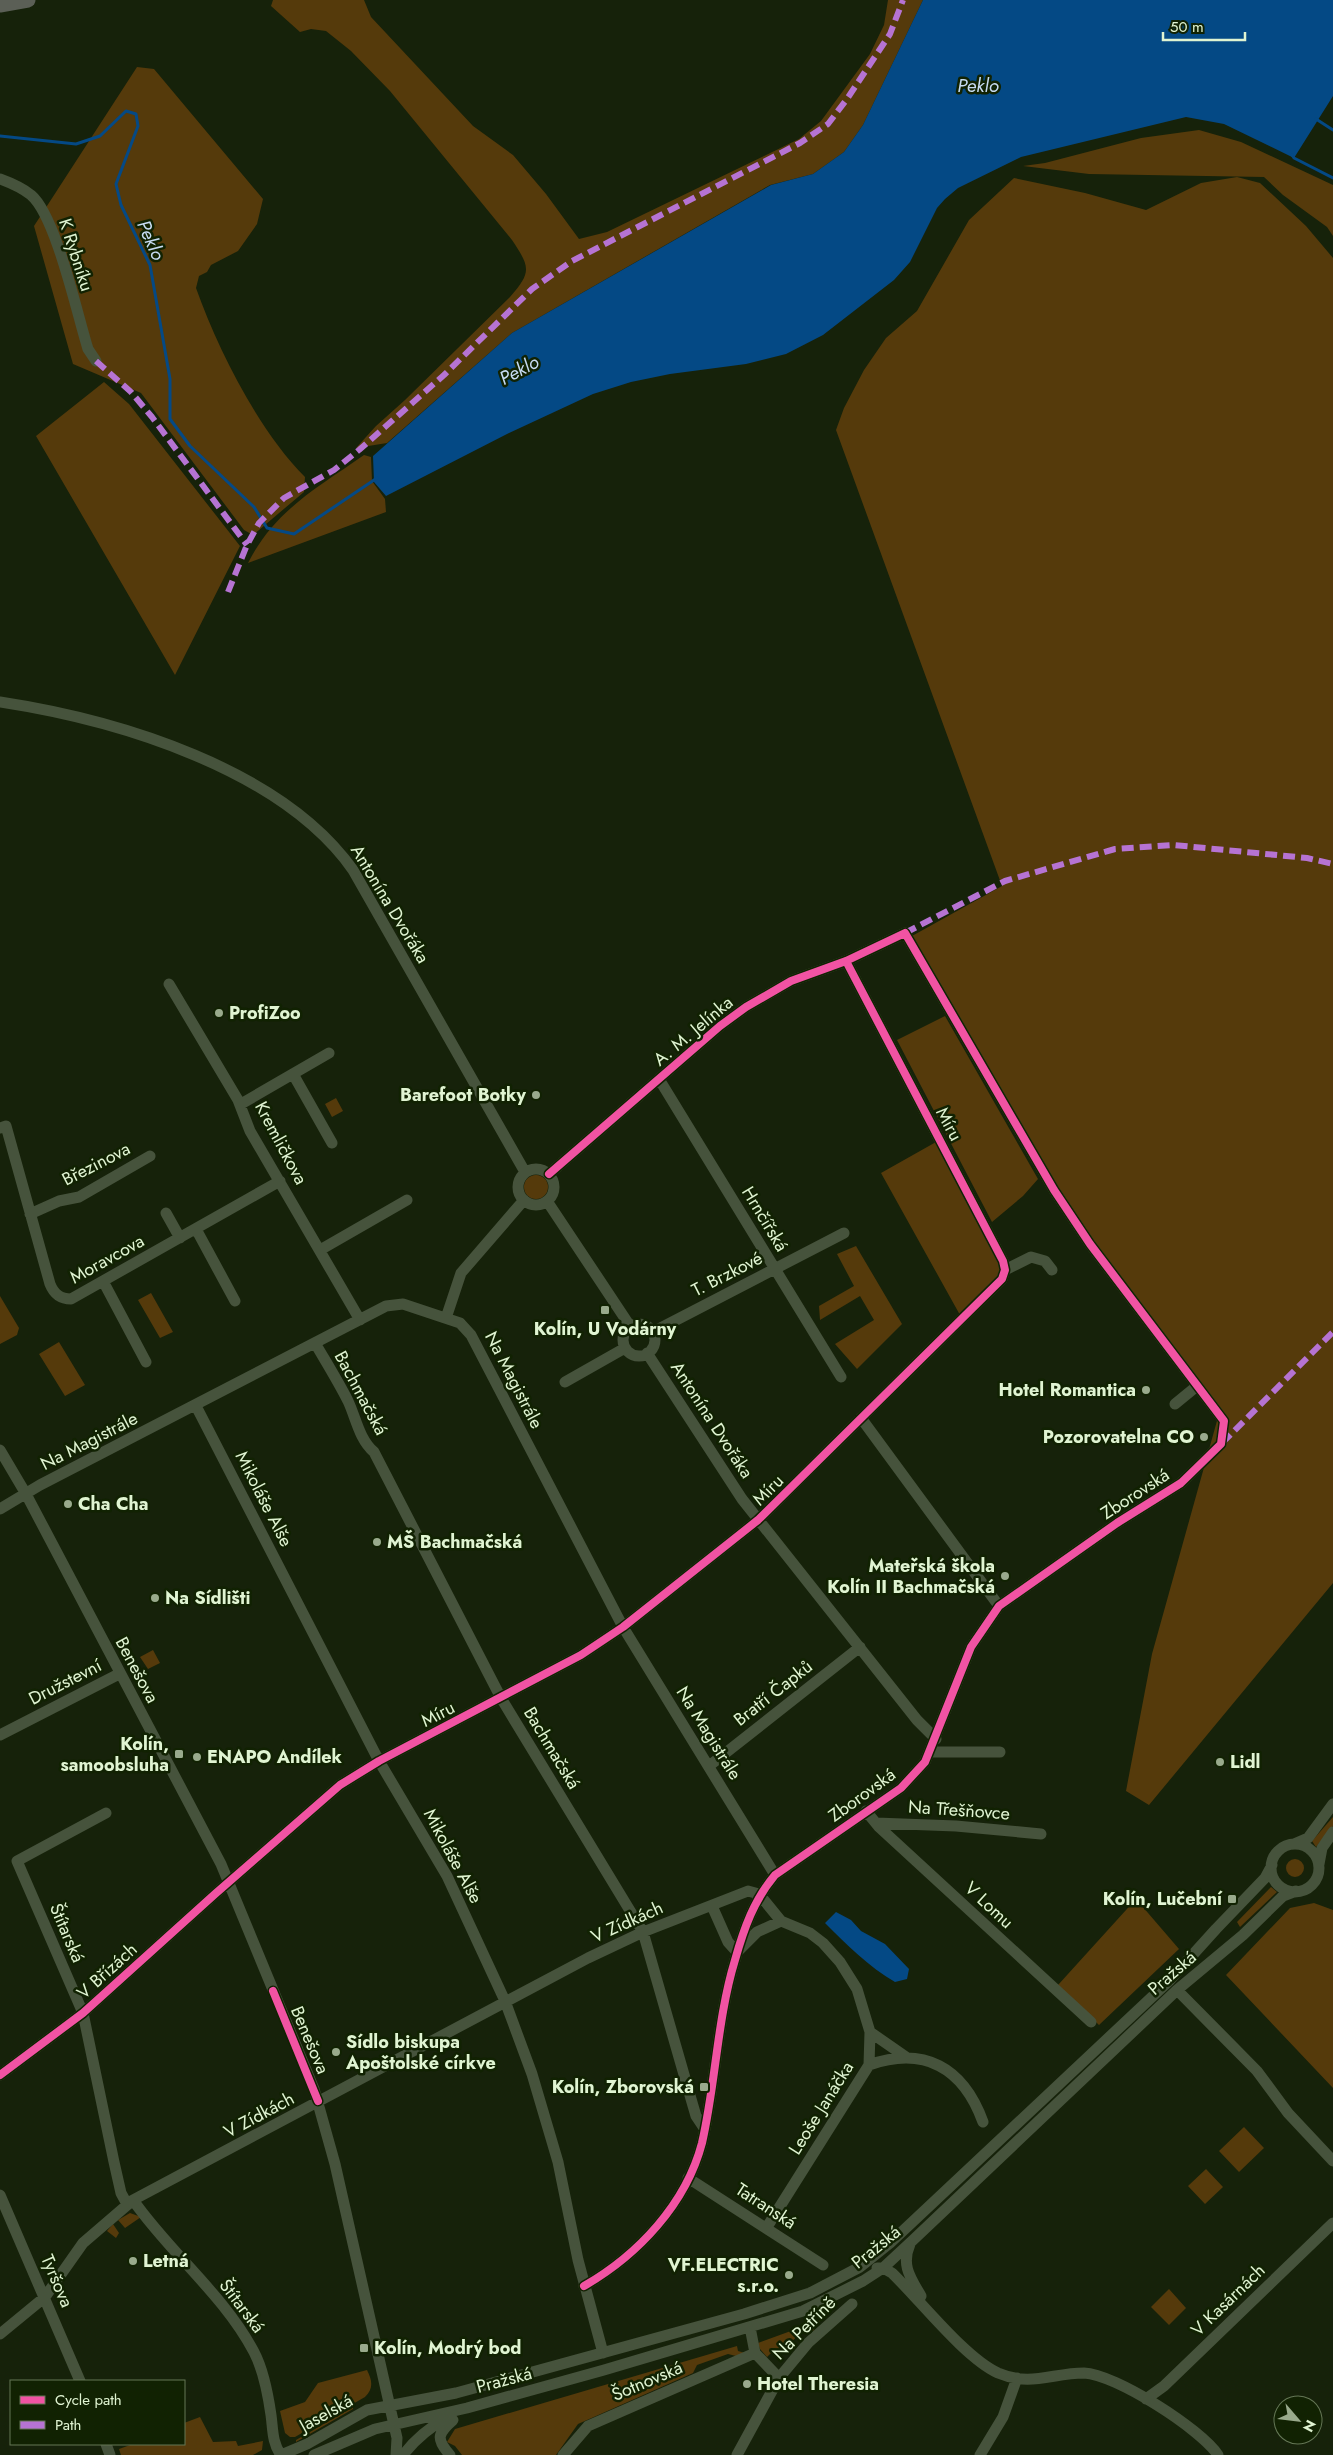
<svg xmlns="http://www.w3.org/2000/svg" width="1333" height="2455" viewBox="0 0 1333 2455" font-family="Jost,sans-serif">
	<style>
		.green { fill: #553a0b }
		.water { fill: #044985 }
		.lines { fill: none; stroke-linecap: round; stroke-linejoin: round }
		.stream { stroke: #044985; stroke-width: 3 }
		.minor { stroke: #46533c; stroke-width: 11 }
		.major { stroke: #5b5f56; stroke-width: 15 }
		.quiet { stroke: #b673d3; stroke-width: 6; stroke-dasharray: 12 6; stroke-linecap: butt }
		.cycleway-casing { stroke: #112202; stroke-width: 11 }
		.cycleway { stroke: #f153a3; stroke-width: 8 }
		.poi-dot { fill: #99aa8c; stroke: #112202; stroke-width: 2 }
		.labels { text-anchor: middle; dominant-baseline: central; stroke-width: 5; stroke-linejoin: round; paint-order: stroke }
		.street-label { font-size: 18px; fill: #e0f4d2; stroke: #112202 }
		.poi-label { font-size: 18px; font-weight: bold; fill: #e0f4d2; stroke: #112202; text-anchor: start }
		.water-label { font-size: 19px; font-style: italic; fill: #c7dbf2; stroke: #112202 }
	</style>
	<rect width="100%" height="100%" fill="#16220a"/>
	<path class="green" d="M273 0H364L371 17 473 126 513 155 546 194 579 239 607 232 799 139 821 121 870 54 884 25 888 0H923L863 125 844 152 813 174 770 185 512 333 387 443 356 448 376 426 405 400 510 297C532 272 530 267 512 240L390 91 351 51 326 31 311 29 300 32 271 6Z
		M137 67 154 69 263 199 257 224 238 251 211 265 207 272 199 276 196 288C218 350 259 431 305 477L304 492 253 535 244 530 141 393 73 364 34 226Z
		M1199 130 1241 142 1333 185V236L1327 227 1283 195 1264 177 1089 174 1023 166 1045 163 1141 138Z
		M1237 177 1260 183 1306 226 1333 258V1583L1149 1805 1126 1791 1152 1654 1220 1410 1092 1241 1058 1187 912 936 1002 886 836 430 844 408 864 370 886 338 917 311 969 220 1014 178 1085 193 1146 210 1201 183Z
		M104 382 129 404 240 546 175 675 36 436Z
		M364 455 371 457 372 481 385 499 386 512 248 563C275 510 317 488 364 455Z
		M945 1016 1038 1179 1023 1196 992 1222 897 1040Z
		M336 1098 343 1111 332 1117 325 1104Z
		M936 1142 1002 1268 998 1278 960 1315 881 1173Z
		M524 1187a12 12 0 1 1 24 0a12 12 0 1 1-24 0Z
		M856 1246 902 1324 857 1369 835 1344 874 1320 860 1296 820 1320 819 1306 854 1286 837 1254Z
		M151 1293 173 1332 160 1338 138 1300Z
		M0 1296 19 1328 17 1335 0 1344Z
		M59 1342 85 1385 65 1396 39 1354Z
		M153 1650 160 1663 148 1669 140 1657Z
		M1333 1817V1826L1316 1847 1312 1841Z
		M1286 1868a9 9 0 1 1 18 0a9 9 0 1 1-18 0Z
		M1271 1887 1277 1892 1240 1927 1237 1922Z
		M1136 1899 1179 1949 1099 2025 1058 1985Z
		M1314 1903 1333 1910V2088L1226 1975 1290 1908Z
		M1244 2127 1264 2148 1239 2172 1219 2151Z
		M1206 2169 1223 2187 1205 2204 1188 2186Z
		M130 2213 141 2217 125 2228 118 2220Z
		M113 2224 119 2233 116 2238 107 2231Z
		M1169 2289 1186 2308 1169 2325 1151 2307Z
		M821 2320 813 2331 806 2327 779 2355 774 2350 767 2357 760 2349 758 2343Z
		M737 2346 738 2351 745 2353 736 2356 728 2354 697 2365 693 2373 578 2424 556 2455H462L455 2446 447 2442 455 2429Z
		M367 2370C372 2380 374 2388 365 2397L295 2437H290L285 2433 280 2411 305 2402 318 2383Z
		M353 2407V2409L296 2442V2440Z
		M200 2417 213 2442 236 2441 238 2446 263 2441 262 2450 253 2455H121L119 2449 133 2444H184V2423Z"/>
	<path class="water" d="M923 0H1333V96L1294 158 1224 124 1186 117 1021 157 958 188 945 199 937 208 910 262 894 280 823 335 786 354 746 364 670 374 631 382 593 394 507 434 386 496 374 482 373 456 512 333 771 185 813 174 844 152 863 125Z
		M836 1912 851 1920 861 1931 885 1944 909 1969 907 1979 895 1982C869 1967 846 1944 825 1923Z"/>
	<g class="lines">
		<path class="stream" d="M1316 119 1333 130
			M0 136 76 144 100 136 126 111 136 114 138 126 116 184 121 205 150 265 170 379V419L190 446 254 507 267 528 294 534 377 478
			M1292 155 1294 158 1333 178"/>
		<path class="minor" d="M0 179C11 183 22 188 31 195 56 216 77 314 88 349L96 361
			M0 702C118 720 282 769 353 870L525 1172
			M169 984 238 1100 250 1131 360 1320
			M293 1074 332 1143
			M659 1079 841 1377
			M241 1104 329 1053
			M0 1128 6 1126 50 1284C54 1294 60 1299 71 1299L280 1181
			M518 1187a18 18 0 1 1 36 0a18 18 0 1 1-36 0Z
			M549 1174 720 1026 746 1007 791 981 846 961 905 933 1054 1190 1090 1244 1224 1421 1221 1444 1181 1483 1117 1523 999 1606 971 1647 925 1762 901 1788 775 1875C754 1900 744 1928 735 1960 717 2019 716 2082 702 2143 686 2204 638 2255 584 2286
			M547 1201 630 1326
			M166 1213 180 1238
			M30 1214 59 1201 79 1197 150 1156
			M196 1229 235 1301
			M320 1250 407 1200
			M1005 1270 1031 1257 1045 1261 1052 1270
			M103 1281 146 1362
			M446 1318 461 1273 524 1200
			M623 1340a16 16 0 1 1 32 0a16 16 0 1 1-32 0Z
			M653 1332 844 1233
			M315 1343C326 1362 338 1381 348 1401 356 1418 359 1439 374 1452L501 1698 643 1932 689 2092 696 2116 704 2128
			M647 1353 742 1499 917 1720 936 1739
			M565 1382 625 1348
			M1175 1404 1197 1386
			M196 1406 379 1761 447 1876 505 2001 532 2074 558 2162 578 2260 603 2353
			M861 1418 999 1606
			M0 1450 26 1494 221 1864 314 2089 335 2164 397 2438 396 2455
			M0 1509 40 1485 386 1306 403 1304 460 1323 471 1335 623 1627 775 1875
			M0 1735 119 1674
			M931 1752H1000
			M709 1766 860 1647
			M866 1811 879 1827 1091 2022
			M106 1813 17 1861 83 2013 114 2162 121 2193 127 2204
			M876 1823 956 1826 1041 1834
			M1294 1844 1308 1838 1333 1804
			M1271 1868a24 24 0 1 1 48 0a24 24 0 1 1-48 0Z
			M1319 1864 1322 1848 1333 1832
			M712 1906 728 1942 737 1952 757 1932 781 1921
			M1177 1990 1257 2071 1288 2113 1333 2161
			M870 2032 906 2057
			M869 2065C924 2046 963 2067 983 2122
			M0 2075 83 2013 215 1894 340 1785 379 1761 581 1655 623 1627 758 1520 1002 1279 1005 1270 1003 1261 846 961
			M688 2178 823 2265
			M0 2195 80 2381
			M133 2200C170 2253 224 2295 254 2352 264 2371 268 2394 271 2415 273 2429 272 2443 281 2455
			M910 2244C901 2265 910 2277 921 2296
			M877 2268H883L892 2273C920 2300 965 2358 998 2373 1031 2387 1052 2373 1084 2373 1115 2374 1201 2429 1218 2455
			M750 2327 755 2353 779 2378
			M0 2334 45 2297 83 2243 133 2200 588 1958 643 1932 748 1891 759 1894 781 1921 810 1933 823 1943 840 1962 857 1989 870 2032 869 2065 767 2227
			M1146 2399 1164 2386 1333 2223
			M106 2444 110 2455
			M281 2455 307 2444 367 2410 456 2393 744 2314 810 2293 860 2267 890 2243 1169 1981 1216 1929 1265 1878 1272 1865
			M314 2455 375 2429 467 2408 604 2370 803 2311 863 2281 883 2268 911 2242 1177 1990 1243 1935 1283 1896 1296 1891
			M403 2455C416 2438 430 2427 449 2416
			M450 2455C436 2439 437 2434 453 2420
			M563 2455 588 2426 755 2353
			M737 2455 779 2378 808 2343 852 2304
			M980 2455 1003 2417 1017 2378"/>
		<path class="major" d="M0 5 28 0"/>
		<path class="quiet" d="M96 361 131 392 152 417 247 545
			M228 592 247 545 259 523 284 498 334 470 359 450 444 375 532 289 572 261 800 143 828 124 847 99 890 34 903 0
			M905 933 1005 881 1115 849 1174 845 1307 858 1333 864
			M1222 1443 1333 1332"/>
		<defs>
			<path id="cycleway" d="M549 1174 720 1026 746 1007 791 981 846 961 905 933 1054 1190 1090 1244 1224 1421 1221 1444 1181 1483 1117 1523 999 1606 971 1647 925 1762 901 1788 775 1875C754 1900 744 1928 735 1960 717 2019 716 2082 702 2143 686 2204 638 2255 584 2286
				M273 1991 318 2101
				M0 2075 83 2013 215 1894 340 1785 379 1761 581 1655 623 1627 758 1520 1002 1279 1005 1270 1003 1261 846 961"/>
		</defs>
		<use href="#cycleway" class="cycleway-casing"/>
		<use href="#cycleway" class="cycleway"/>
	</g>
	<g class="poi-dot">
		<circle cx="219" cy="1013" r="5"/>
		<circle cx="536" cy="1095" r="5"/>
		<rect x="600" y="1305" width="10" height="10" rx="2.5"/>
		<circle cx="1146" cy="1390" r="5"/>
		<circle cx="1204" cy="1437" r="5"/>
		<circle cx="68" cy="1504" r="5"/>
		<circle cx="377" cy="1542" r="5"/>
		<circle cx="1005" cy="1576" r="5"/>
		<circle cx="155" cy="1598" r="5"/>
		<rect x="174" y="1749" width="10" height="10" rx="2.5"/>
		<circle cx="197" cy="1757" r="5"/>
		<circle cx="1220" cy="1762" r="5"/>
		<rect x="1227" y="1894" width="10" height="10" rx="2.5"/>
		<circle cx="336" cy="2052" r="5"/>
		<rect x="699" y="2082" width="10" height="10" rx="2.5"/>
		<circle cx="133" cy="2261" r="5"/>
		<circle cx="789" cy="2275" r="5"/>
		<rect x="359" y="2343" width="10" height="10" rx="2.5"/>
		<circle cx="747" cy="2384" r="5"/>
	</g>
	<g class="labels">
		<g class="street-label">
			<text transform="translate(76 255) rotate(72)">K Rybníku</text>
			<text transform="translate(390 904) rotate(59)">Antonína Dvořáka</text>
			<text transform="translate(693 1031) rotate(-40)">A. M. Jelínka</text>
			<text transform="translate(949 1124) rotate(62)">Míru</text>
			<text transform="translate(281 1143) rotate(62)">Kremličkova</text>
			<text transform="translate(96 1164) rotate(-27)">Březinova</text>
			<text transform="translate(765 1219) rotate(59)">Hrnčířská</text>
			<text transform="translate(107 1259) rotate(-29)">Moravcova</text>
			<text transform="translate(727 1274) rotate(-27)">T. Brzkové</text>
			<text transform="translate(514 1380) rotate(63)">Na Magistrále</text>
			<text transform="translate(361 1393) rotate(62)">Bachmačská</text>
			<text transform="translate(712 1420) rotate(57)">Antonína Dvořáka</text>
			<text transform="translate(89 1441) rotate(-27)">Na Magistrále</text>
			<text transform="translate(768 1490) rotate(-45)">Míru</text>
			<text transform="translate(1135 1494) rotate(-33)">Zborovská</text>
			<text transform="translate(264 1499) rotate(63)">Mikoláše Alše</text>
			<text transform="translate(137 1670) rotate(62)">Benešova</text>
			<text transform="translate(65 1682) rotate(-27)">Družstevní</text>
			<text transform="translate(773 1693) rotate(-38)">Bratří Čapků</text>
			<text transform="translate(438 1714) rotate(-27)">Míru</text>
			<text transform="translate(709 1733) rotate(58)">Na Magistrále</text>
			<text transform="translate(552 1748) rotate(59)">Bachmačská</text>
			<text transform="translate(862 1795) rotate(-36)">Zborovská</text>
			<text transform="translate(959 1810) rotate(4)">Na Třešňovce</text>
			<text transform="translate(453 1856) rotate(62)">Mikoláše Alše</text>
			<text transform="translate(989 1905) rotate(43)">V Lomu</text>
			<text transform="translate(627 1922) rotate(-24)">V Zídkách</text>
			<text transform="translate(67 1933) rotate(67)">Štítarská</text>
			<text transform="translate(107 1971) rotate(-42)">V Břízách</text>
			<text transform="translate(1172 1973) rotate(-41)">Pražská</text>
			<text transform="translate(310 2040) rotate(67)">Benešova</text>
			<text transform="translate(821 2108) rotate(-58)">Leoše Janáčka</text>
			<text transform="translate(259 2115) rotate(-28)">V Zídkách</text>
			<text transform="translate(766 2206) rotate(33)">Tatranská</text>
			<text transform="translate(876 2247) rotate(-39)">Pražská</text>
			<text transform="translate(57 2281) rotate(67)">Tyršova</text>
			<text transform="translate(1228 2300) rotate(-44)">V Kasárnách</text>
			<text transform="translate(242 2306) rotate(53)">Štítarská</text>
			<text transform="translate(804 2328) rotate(-45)">Na Petříně</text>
			<text transform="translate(504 2380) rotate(-15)">Pražská</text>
			<text transform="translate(647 2381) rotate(-23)">Šotnovská</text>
			<text transform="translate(326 2413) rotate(-29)">Jaselská</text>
		</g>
		<g class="poi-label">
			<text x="229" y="1013">ProfiZoo</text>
			<text x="526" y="1095" text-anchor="end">Barefoot Botky</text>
			<text x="605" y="1329" text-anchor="middle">Kolín, U Vodárny</text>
			<text x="1136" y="1390" text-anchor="end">Hotel Romantica</text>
			<text x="1194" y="1437" text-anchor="end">Pozorovatelna CO</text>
			<text x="78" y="1504">Cha Cha</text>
			<text x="387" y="1542">MŠ Bachmačská</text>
			<text x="995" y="1566" text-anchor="end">Mateřská škola<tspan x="995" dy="21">Kolín II Bachmačská</tspan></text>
			<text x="165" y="1598">Na Sídlišti</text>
			<text x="169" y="1744" text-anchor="end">Kolín,<tspan x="169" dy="21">samoobsluha</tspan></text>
			<text x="207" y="1757">ENAPO Andílek</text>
			<text x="1230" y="1762">Lidl</text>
			<text x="1222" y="1899" text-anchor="end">Kolín, Lučební</text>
			<text x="346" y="2042">Sídlo biskupa<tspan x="346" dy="21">Apoštolské církve</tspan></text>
			<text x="694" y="2087" text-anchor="end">Kolín, Zborovská</text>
			<text x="143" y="2261">Letná</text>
			<text x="779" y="2265" text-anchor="end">VF.ELECTRIC<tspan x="779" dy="21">s.r.o.</tspan></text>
			<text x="374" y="2348">Kolín, Modrý bod</text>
			<text x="757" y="2384">Hotel Theresia</text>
		</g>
		<g class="water-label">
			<text x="978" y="85">Peklo</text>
			<text transform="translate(151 240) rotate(66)">Peklo</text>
			<text transform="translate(519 370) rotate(-28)">Peklo</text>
		</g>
	</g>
	<rect x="10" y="2380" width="175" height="65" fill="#112202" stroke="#647655"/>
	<rect x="20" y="2396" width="25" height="8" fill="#f153a3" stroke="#647655"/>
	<text x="55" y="2405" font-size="15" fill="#e0f4d2">Cycle path</text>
	<rect x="20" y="2421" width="25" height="8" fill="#b673d3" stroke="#647655"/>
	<text x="55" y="2430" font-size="15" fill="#e0f4d2">Path</text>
	<g transform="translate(1298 2420) rotate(118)"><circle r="24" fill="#112202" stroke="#647655"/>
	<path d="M0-4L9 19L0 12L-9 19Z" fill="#99aa8c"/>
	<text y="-8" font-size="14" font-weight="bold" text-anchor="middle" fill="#e0f4d2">N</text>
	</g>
	<path d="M1163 32v8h82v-8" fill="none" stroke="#e0f4d2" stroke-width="2.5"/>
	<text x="1170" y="32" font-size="15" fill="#e0f4d2" stroke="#112202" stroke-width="4" paint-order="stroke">50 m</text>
</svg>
